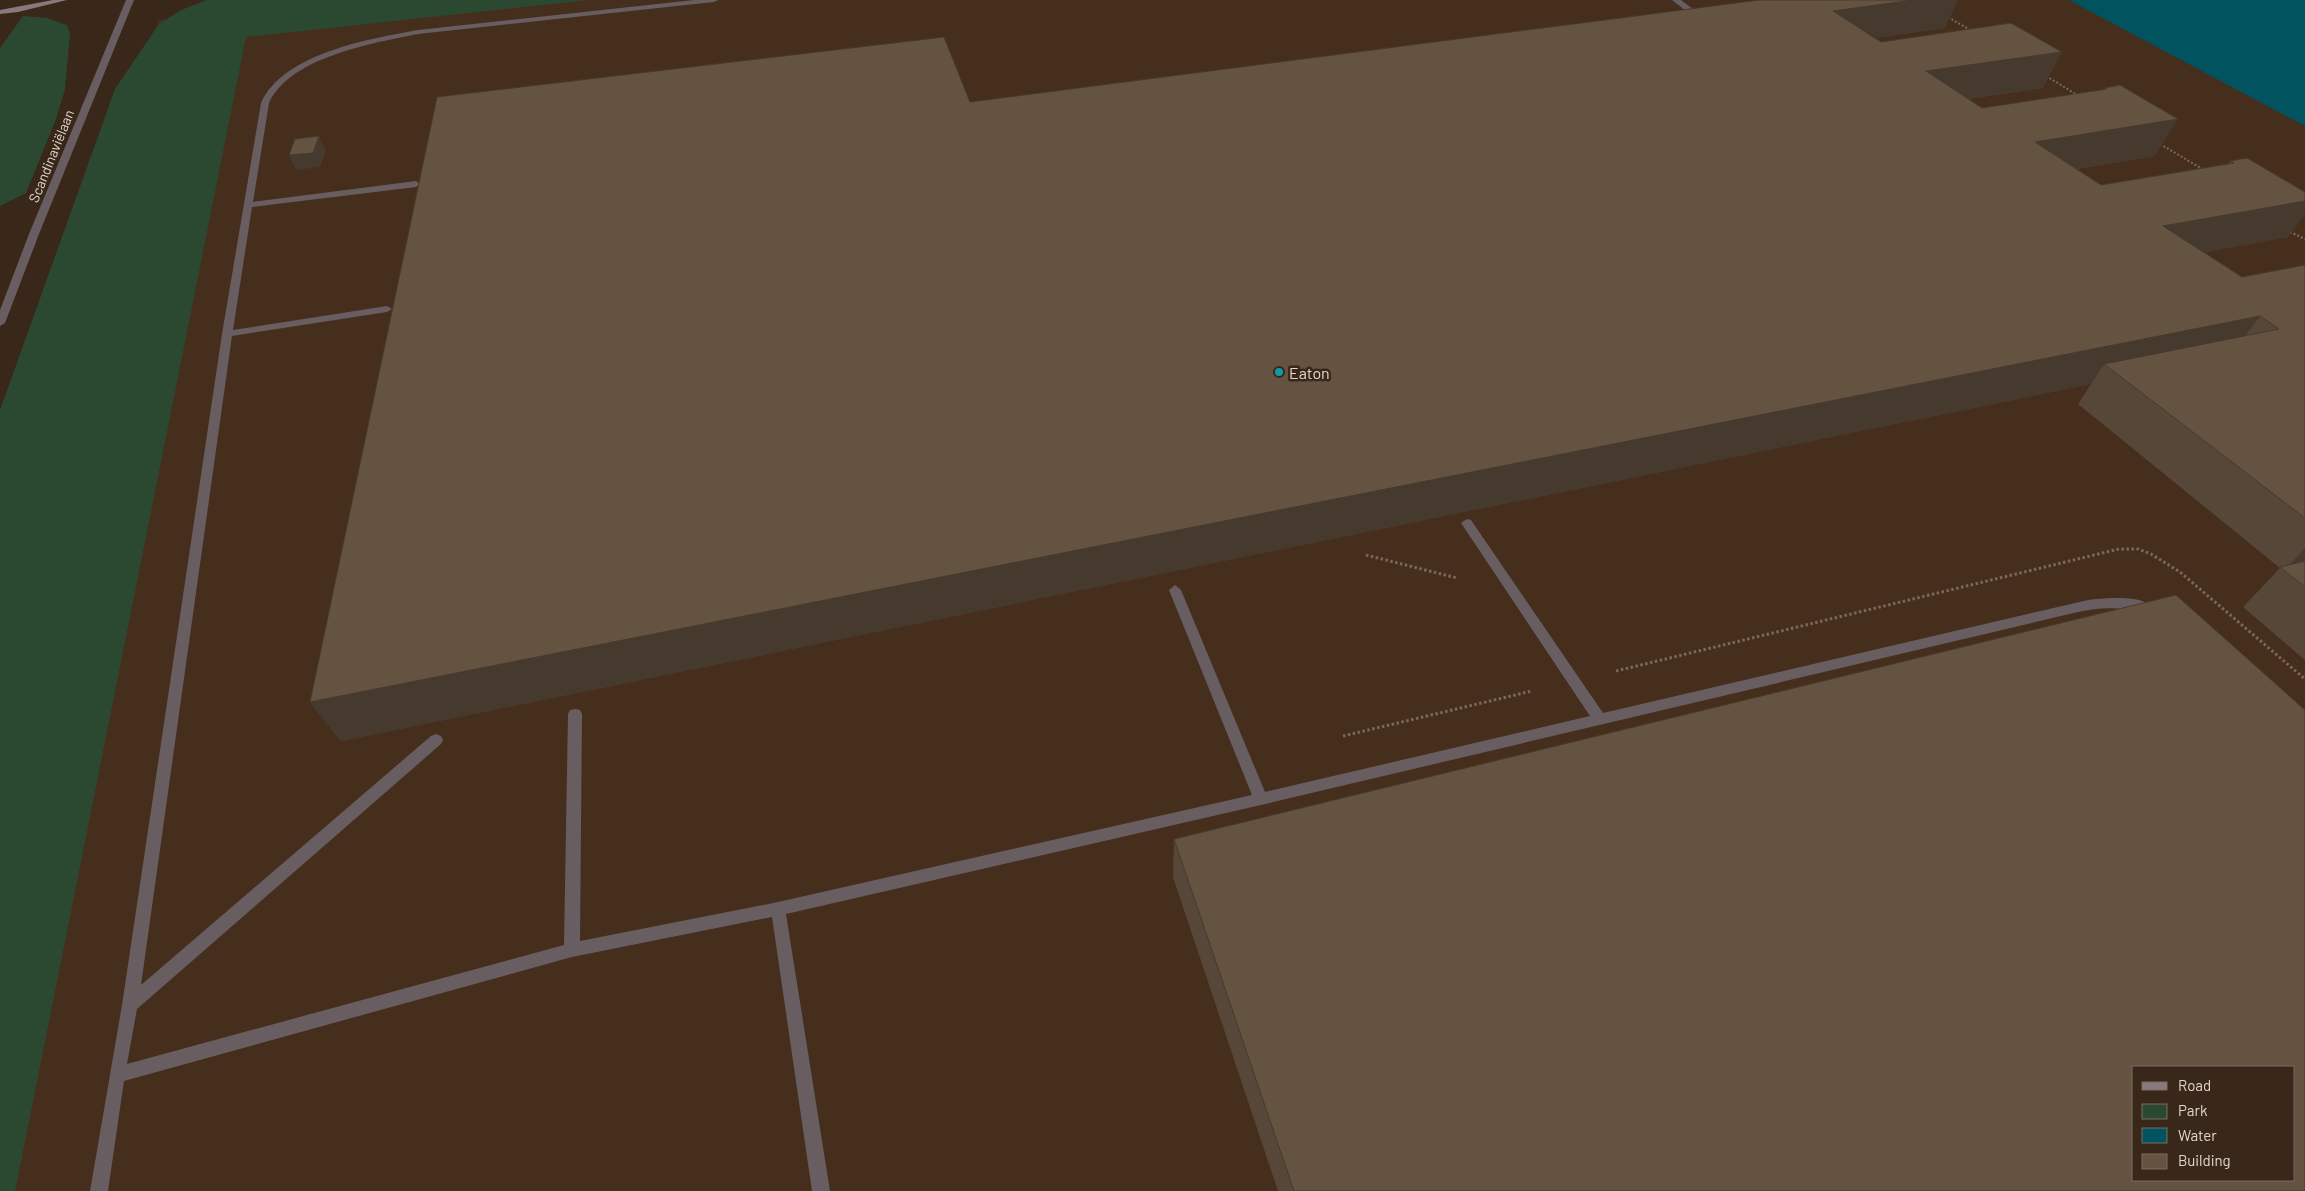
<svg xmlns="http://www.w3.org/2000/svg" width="2305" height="1191" viewBox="0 0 2305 1191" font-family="Barlow,sans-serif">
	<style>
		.built { fill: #462e1d; fill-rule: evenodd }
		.green { fill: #2b4830 }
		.water { fill: #00535f }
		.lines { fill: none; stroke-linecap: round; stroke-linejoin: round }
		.path-far2 { stroke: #78685d; stroke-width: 2; stroke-dasharray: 2 2; stroke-linecap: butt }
		.path-far1 { stroke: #78685d; stroke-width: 2.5; stroke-dasharray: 2 2; stroke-linecap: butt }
		.path { stroke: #78685d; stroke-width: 3; stroke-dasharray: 2.5 2.5; stroke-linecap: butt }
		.lane { fill: #685d61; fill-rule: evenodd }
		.street { fill: #685d61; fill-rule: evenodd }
		.secondary { fill: #89787e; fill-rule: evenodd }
		.wall { fill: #564738 }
		.shaded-wall { fill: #463a2e }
		.building { fill: #645341; stroke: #463a2e; fill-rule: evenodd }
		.culture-dot { fill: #0f9aa8; stroke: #39271a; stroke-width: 2 }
		.labels { text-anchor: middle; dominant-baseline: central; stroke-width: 5; stroke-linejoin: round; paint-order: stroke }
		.far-street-label { font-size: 14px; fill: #e1d5cd; stroke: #39271a }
		.poi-label { font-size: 16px; fill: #e1d5cd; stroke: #39271a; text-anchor: start }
	</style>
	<rect width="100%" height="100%" fill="#39271a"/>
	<path class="built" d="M338 0H2305V1191H0V541L158 20ZM2134 1067H2294V1180H2134Z"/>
	<path class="green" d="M207 0H590L246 37 15 1191H0V410L115 89 159 24 181 10Z
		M23 16 47 18 67 25 70 34 65 89 56 119 26 193 0 206V48Z"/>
	<path class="water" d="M2069 0H2305V126Z"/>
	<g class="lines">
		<path class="path-far2" d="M1948 17 1970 30
			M2046 76 2079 96
			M2160 144 2204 170"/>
		<path class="path-far1" d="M2290 232 2305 239"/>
		<path class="path" d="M1366 555 1457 578
			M1616 671 2119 549H2138L2151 554 2180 572 2305 679
			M1343 736 1532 691"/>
		<path class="lane" d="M694 0H718L714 2 418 34C373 43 290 57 269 103L253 202 416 181 420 184 416 187 252 207 233 330 387 306 392 309 387 312 232 336 141 985 431 736 436 734 441 736 443 740 441 744 137 1009 127 1064 564 945 568 714 570 710 575 709 580 710 582 714 580 941 778 902 1252 795 1169 590 1175 585 1181 590 1265 792 1590 716 1463 526 1461 523 1467 519 1471 520 1603 713 2088 600C2103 598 2147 594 2156 610L2150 615C2124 607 2104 606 2078 612L1261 805 786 914 830 1191H812L772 917 572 957 124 1081 108 1191H90L122 1005 222 334 261 103C284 53 369 39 418 30Z
			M1672 0H1681L1706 19 1699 21Z"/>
		<path class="street" d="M126 0H134L39 234 5 323 0 326V310L29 234Z"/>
		<path class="secondary" d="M53 0H67L18 12 0 14V10Z"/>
	</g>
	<path class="wall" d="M1945 28 1875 38 1881 42 2043 88 1968 99 1982 108 2103 90 2104 88 2120 85 2155 156 2077 169 2101 185 2228 164 2230 161 2305 192V214L2288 237 2204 252 2242 277 2305 265V660L2243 607 2280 568 2078 404 2091 384 341 741 310 702 970 102Z
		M1174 839 2305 1191H1278L1173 877Z"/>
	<path class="shaded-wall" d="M1914 0H1958L1945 28 1819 46 1833 11Z
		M2062 52 2043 88 1910 107 1926 71Z
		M2178 119 2155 156 2015 179 2035 142Z
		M319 136 326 150 320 167 296 170 289 155Z
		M2305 201V214L2288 237 2138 265 2163 226Z
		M2260 316 2230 356 2104 364 2091 384 341 741 310 702Z
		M2305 548V566L2285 570Z"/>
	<path class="building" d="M1759 0H1914L1833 11 1881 42 2011 23 2062 52 1926 71 1982 108 2107 89 2104 88 2120 85 2178 119 2035 142 2101 185 2234 163 2230 161 2247 158 2305 192V201L2163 226 2242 277 2305 265V518L2104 364 2279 329 2260 316 310 702 437 97 944 37 970 102Z
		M319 136 313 153 289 155 295 139Z
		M2305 561V587L2280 567Z
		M2176 595 2305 710V1191H1294L1174 839ZM2134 1067H2294V1180H2134Z"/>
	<circle class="culture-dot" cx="1279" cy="372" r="5"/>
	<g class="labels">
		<g class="far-street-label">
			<text transform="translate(51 156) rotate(-68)">Scandinaviëlaan</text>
		</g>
		<g class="poi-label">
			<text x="1289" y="372">Eaton</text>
		</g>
	</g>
	<rect x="2132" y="1066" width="162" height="115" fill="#39271a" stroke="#7c6d62"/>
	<rect x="2142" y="1082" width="25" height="8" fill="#89787e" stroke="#7c6d62"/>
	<text x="2178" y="1091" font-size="15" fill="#e1d5cd">Road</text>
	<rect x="2142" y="1104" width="25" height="15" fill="#2b4830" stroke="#7c6d62"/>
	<text x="2178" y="1116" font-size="15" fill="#e1d5cd">Park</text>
	<rect x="2142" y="1128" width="25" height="15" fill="#00535f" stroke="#7c6d62"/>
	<text x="2178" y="1141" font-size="15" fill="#e1d5cd">Water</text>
	<rect x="2142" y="1154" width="25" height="15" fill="#645341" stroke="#7c6d62"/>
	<text x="2178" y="1166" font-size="15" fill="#e1d5cd">Building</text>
</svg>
